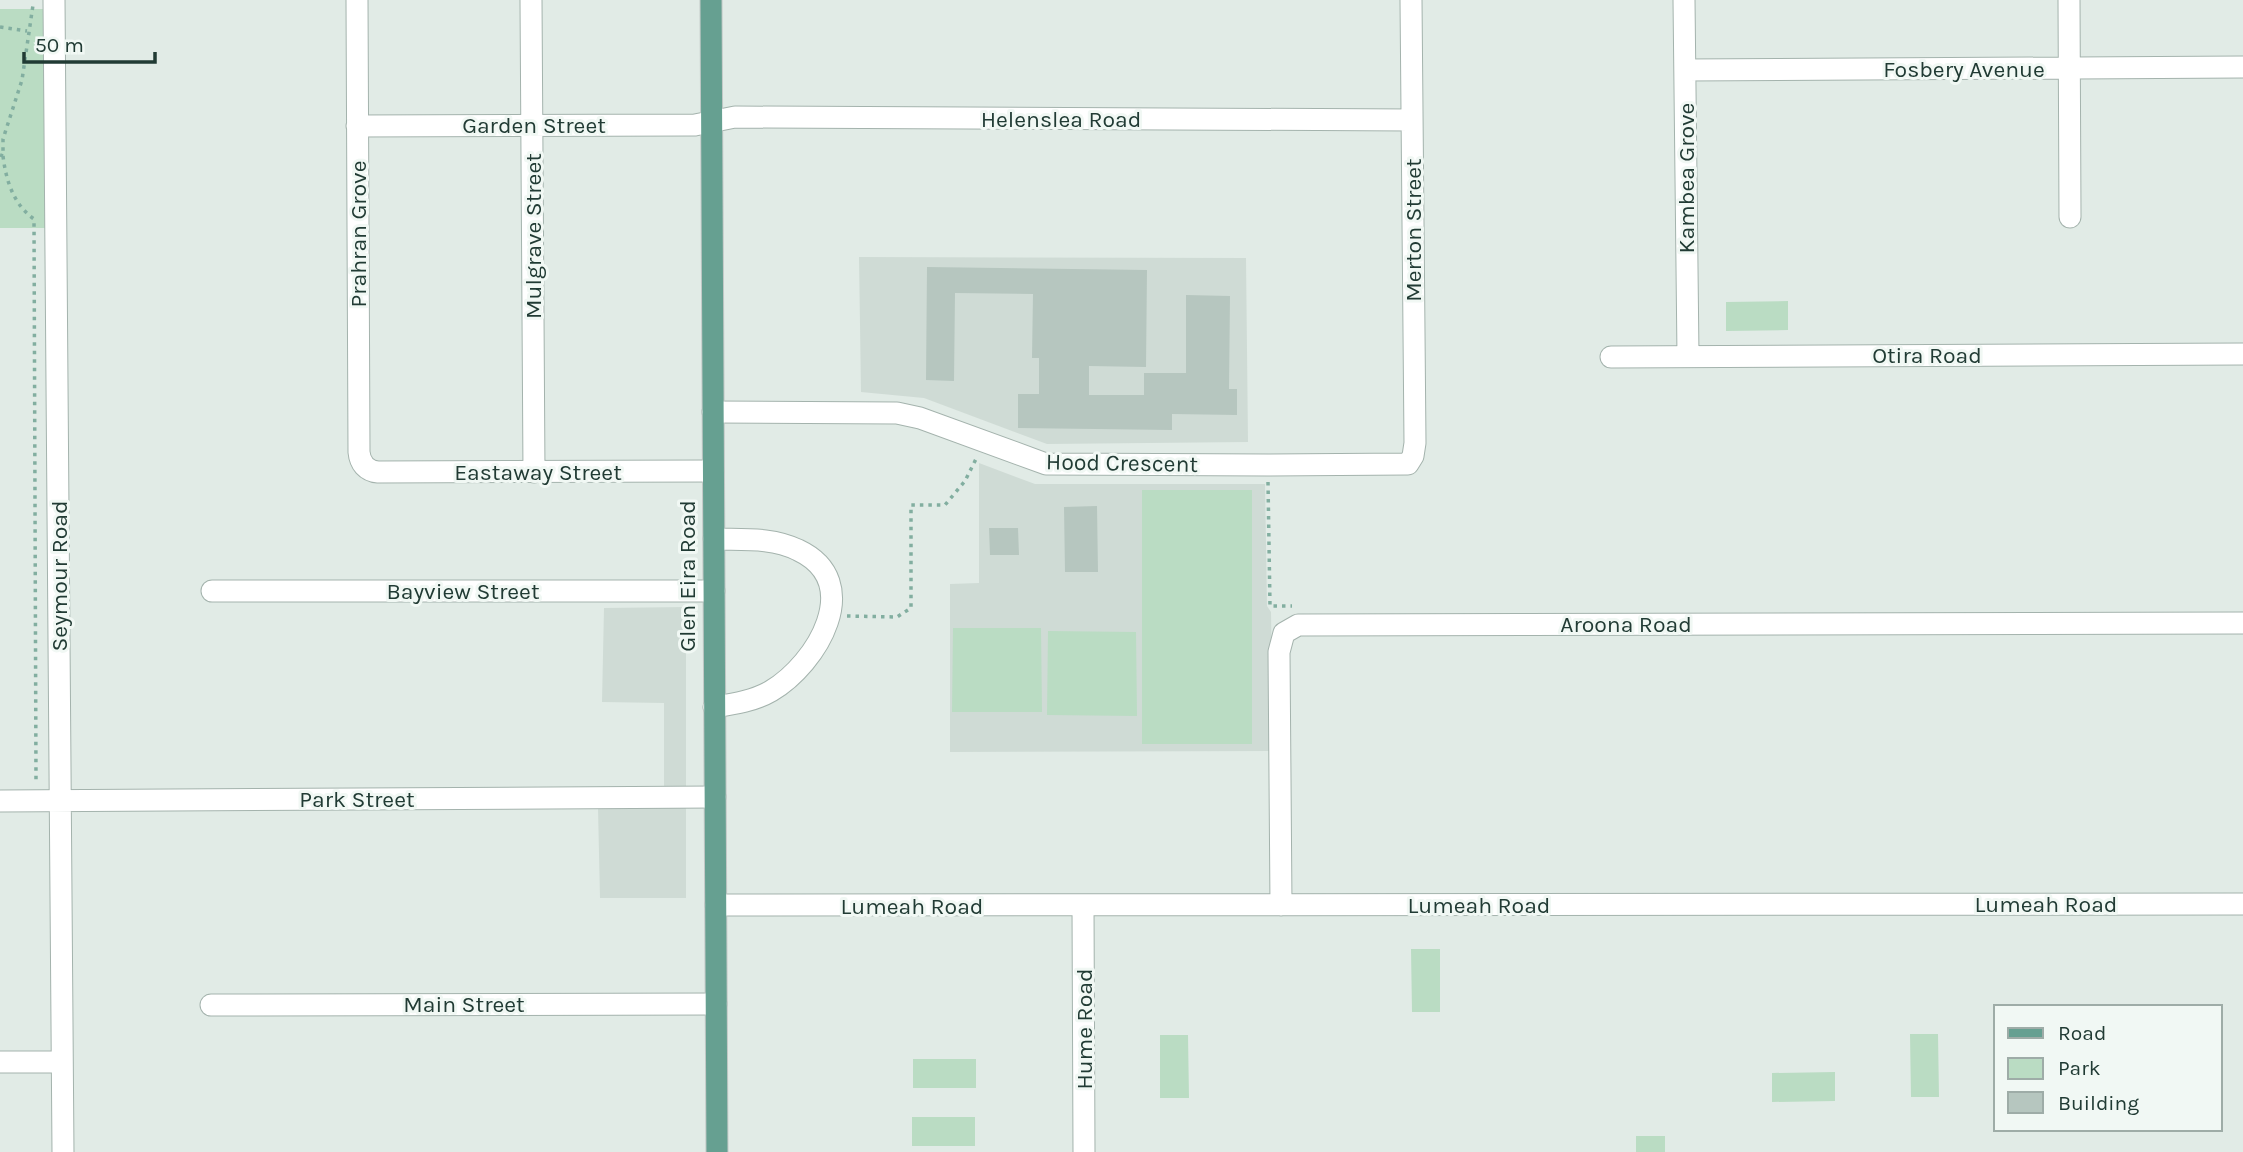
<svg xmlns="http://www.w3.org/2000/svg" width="2243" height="1152" viewBox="0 0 2243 1152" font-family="Karla,sans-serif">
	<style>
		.built { fill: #cfdbd5 }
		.green { fill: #badcc3 }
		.building { fill: #b6c6bf }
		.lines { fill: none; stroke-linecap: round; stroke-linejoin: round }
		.minor-casing { stroke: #a4b3ad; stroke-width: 23 }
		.major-casing { stroke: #c1c8c6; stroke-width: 23 }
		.path { stroke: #82aea0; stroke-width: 3.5; stroke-dasharray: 3.5 5; stroke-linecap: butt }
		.minor { stroke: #fff; stroke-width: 21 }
		.major { stroke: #66a091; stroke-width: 21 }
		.labels { text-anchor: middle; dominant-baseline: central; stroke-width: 6; stroke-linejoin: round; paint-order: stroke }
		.street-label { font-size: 23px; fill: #213b34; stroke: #f1f8f4 }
	</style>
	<rect width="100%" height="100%" fill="#e1ebe6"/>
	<path class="built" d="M859 257 1246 258 1248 442 1047 444 924 398 861 392Z
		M979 463 1035 484H1265L1267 606 1271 612 1273 751 950 752V584L979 583Z
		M686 607V898H600L598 808 664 806V703L602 702 604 608Z"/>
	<path class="green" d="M0 9H44L46 228H0Z
		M1788 301V330L1726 331V302Z
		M1142 490H1252V744H1142Z
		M953 628H1041L1042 712H952Z
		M1048 631 1136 632 1137 716 1047 715Z
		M1411 949H1440V1012H1412Z
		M1910 1034H1938L1939 1097H1911Z
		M1160 1035H1188L1189 1098H1160Z
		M913 1059H976V1088H913Z
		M1835 1072V1101L1772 1102V1073Z
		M912 1117H975V1146H912Z
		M1636 1136H1665V1152H1636Z"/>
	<path class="building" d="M927 267 1147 270 1146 367 1089 366V395H1144V373H1186V295L1230 296 1229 389H1237V415L1172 414V430L1018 428V394H1039V358H1032L1033 294 955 293 954 381 926 380Z
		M1097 506 1098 572H1065L1064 507Z
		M989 528H1018L1019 555H990Z"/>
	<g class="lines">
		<defs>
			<path id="minor" d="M54 0 63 1152
				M357 0 359 452C360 463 366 471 378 472L713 471
				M531 0 534 472
				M1684 0 1688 356
				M2069 0 2070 217
				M1685 70 2243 67
				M357 126 695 125 735 117 1412 120
				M1611 357 2243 354
				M713 412 897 413 920 418 1046 464 1268 465 1408 464 1413 456 1415 443 1411 0
				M714 539C742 540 772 537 798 550 866 582 817 664 771 691 754 701 733 704 714 707
				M212 591H714
				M0 801 715 797
				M716 905 2243 904
				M1083 905 1084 1152
				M1281 905 1279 652 1284 633 1298 625 2243 623
				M211 1005 716 1004
				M0 1062H62"/>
			<path id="major" d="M711 0 717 1152"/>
		</defs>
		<use href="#minor" class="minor-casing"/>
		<use href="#major" class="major-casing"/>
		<path class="path" d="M0 27 27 31
			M0 155 3 156V139L22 80 33 5H36
			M3 156C6 180 13 204 34 219L36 781
			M1268 482 1270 606H1292
			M847 616 897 617 911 608V505H945L965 481 977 457"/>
		<use href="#minor" class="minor"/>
		<use href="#major" class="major"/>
	</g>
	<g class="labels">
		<g class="street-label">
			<text x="1964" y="69">Fosbery Avenue</text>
			<text x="1061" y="119">Helenslea Road</text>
			<text x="534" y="125">Garden Street</text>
			<text transform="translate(1686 178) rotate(-90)">Kambea Grove</text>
			<text transform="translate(1413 230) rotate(-90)">Merton Street</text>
			<text transform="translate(358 234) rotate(-90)">Prahran Grove</text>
			<text transform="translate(533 236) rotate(-90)">Mulgrave Street</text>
			<text x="1927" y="355">Otira Road</text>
			<text transform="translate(1122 463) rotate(1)">Hood Crescent</text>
			<text x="538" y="472">Eastaway Street</text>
			<text transform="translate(59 576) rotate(-90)">Seymour Road</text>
			<text transform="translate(687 576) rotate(-90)">Glen Eira Road</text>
			<text x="463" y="591">Bayview Street</text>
			<text x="1626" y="624">Aroona Road</text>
			<text x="357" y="799">Park Street</text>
			<text x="2046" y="904">Lumeah Road</text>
			<text x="1479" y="905">Lumeah Road</text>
			<text x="912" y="906">Lumeah Road</text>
			<text x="464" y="1004">Main Street</text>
			<text transform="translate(1084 1029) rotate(-90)">Hume Road</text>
		</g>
	</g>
	<rect x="1994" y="1005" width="228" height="126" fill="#f1f8f4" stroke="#9eaca7" stroke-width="2"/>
	<rect x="2008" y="1028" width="35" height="10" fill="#66a091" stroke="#9eaca7" stroke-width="2"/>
	<text x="2058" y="1040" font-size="21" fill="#213b34">Road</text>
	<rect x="2008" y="1058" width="35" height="21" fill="#badcc3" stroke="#9eaca7" stroke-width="2"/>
	<text x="2058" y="1075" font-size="21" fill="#213b34">Park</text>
	<rect x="2008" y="1092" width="35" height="21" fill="#b6c6bf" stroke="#9eaca7" stroke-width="2"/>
	<text x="2058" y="1110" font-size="21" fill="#213b34">Building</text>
	<path d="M24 52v10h131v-10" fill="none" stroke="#213b34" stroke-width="3.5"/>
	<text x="35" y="52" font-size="21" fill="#213b34" stroke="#f1f8f4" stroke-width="5" paint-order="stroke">50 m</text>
</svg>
